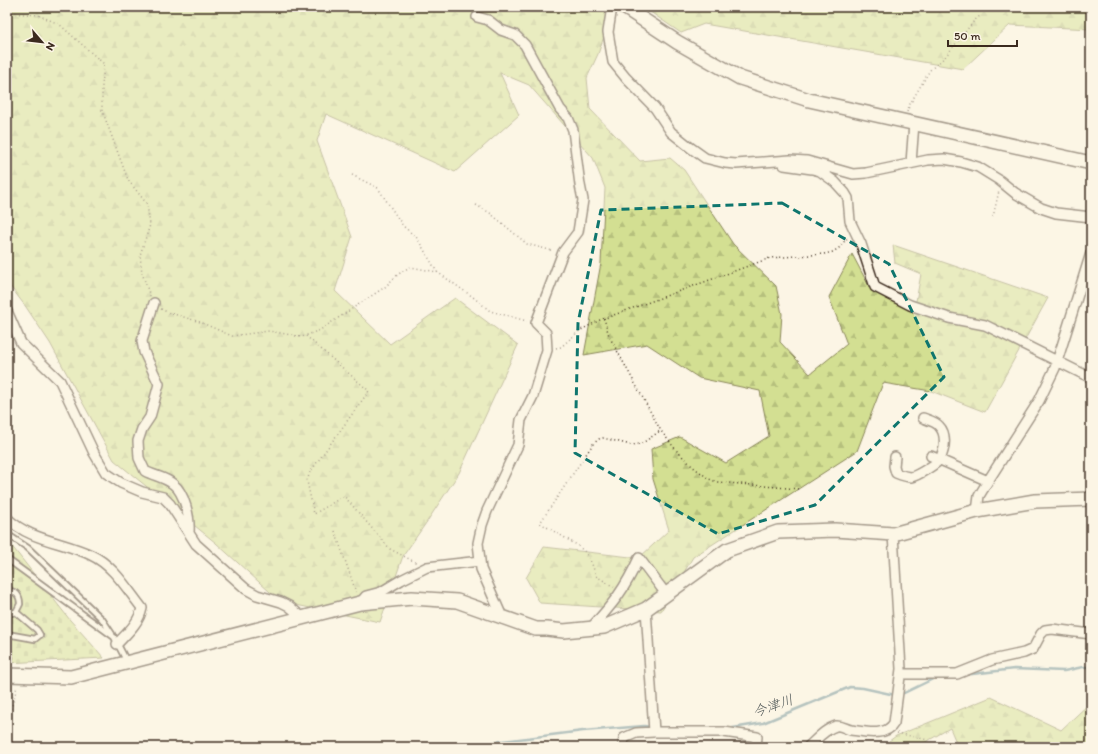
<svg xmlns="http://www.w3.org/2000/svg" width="1098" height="754" viewBox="0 0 1098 754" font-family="Itim,'Klee One',sans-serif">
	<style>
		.forest { fill: url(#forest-firs); stroke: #878458 }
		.cemetery { fill: url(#cemetery-stones); stroke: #878458 }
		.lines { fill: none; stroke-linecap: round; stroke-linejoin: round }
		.stream { stroke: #638791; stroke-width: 2.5 }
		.lane-casing { stroke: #3b2a1e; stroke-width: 8 }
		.street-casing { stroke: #3b2a1e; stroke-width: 12 }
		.secondary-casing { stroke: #3b2a1e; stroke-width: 16 }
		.path { stroke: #3b2a1e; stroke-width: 1.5; stroke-dasharray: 1 3; stroke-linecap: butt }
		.lane { stroke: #fcf5e5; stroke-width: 4.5 }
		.street { stroke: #fcf5e5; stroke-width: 9 }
		.secondary { stroke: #fcf5e5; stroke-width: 13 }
		.marked { fill: none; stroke: #0f766e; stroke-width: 3; stroke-dasharray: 8 5; stroke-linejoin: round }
		.labels { text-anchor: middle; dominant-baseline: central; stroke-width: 3; stroke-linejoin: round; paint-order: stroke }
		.water-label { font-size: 14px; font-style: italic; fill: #4f5857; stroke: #fcf5e5 }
	</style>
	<defs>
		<pattern id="forest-firs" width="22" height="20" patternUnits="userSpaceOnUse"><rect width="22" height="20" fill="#d3df92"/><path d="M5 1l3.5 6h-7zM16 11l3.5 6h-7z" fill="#b6c07d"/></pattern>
		<pattern id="cemetery-stones" width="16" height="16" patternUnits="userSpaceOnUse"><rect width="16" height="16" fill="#d3df92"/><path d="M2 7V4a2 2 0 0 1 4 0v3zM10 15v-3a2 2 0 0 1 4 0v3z" fill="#b6c07d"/></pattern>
	</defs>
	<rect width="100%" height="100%" fill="#fcf5e5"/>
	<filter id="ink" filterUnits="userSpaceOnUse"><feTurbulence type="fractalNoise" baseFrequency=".025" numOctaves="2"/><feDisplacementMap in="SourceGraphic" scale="8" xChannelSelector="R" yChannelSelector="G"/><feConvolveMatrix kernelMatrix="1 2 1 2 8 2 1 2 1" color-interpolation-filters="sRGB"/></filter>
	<g filter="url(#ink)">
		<path class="forest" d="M7 7H614L598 54 587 78 590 109 640 161 670 158 684 170 733 244 776 286 782 314 780 342 810 374 847 344 829 297 852 254 870 288 914 312 921 274 895 263 893 245 1048 298 985 412 931 391 883 383 857 451 693 557 661 611 540 603 526 578 544 547 639 558 669 530 653 479 651 449 680 437 726 463 769 436 760 391 699 378 647 344 584 355 601 263 605 188 593 158 529 85 500 73 519 115 455 172 326 114 317 141 352 237 335 291 390 344 455 298 518 345 459 473 426 523 403 556 380 622 281 602 216 543 114 460 50 343 26 307 7 282Z
			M643 7H1091V29L1010 25 963 69 704 24 681 33Z
			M991 697 1061 730 1091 702V747H958L950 728 917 747H881L896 736Z"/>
		<path class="cemetery" d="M7 540 70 620 104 658 7 663Z"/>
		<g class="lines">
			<path class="stream" d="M964 675 1014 669 1064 671 1083 667H1091
				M900 695 935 678
				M727 729 763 723 850 687 863 688 895 695
				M454 747 583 731 644 726 652 727"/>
			<defs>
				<path id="lane" d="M7 534 28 548 102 619 112 634
					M7 559 114 637 127 662
					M7 591C16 590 20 596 20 604L16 612 7 614
					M7 634 35 639 40 635 37 630 16 612
					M7 657 10 658"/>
				<path id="street" d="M612 7 608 32 613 62 626 78 655 108 671 132 691 148 705 158 725 163 736 164 790 160 807 161 853 174 866 173 928 160 944 159 961 162 978 167 999 180 1015 193 1041 208 1056 213 1091 217
					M477 17 488 20 501 30 515 35 525 45 560 109 568 118 573 130 580 185 583 200 578 232 563 252 536 323 546 333 547 350 533 396 521 420 518 445 487 511 482 525 478 543 481 569 503 619
					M911 163 914 123
					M784 165 812 169 820 171 835 182 845 193 848 198 850 221 861 244 875 287 910 305 949 318 985 325 1091 378
					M154 303 142 341 144 352 159 384 150 417 142 429 138 441 139 458 145 471C154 476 165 477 173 484 185 493 190 518 189 532
					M7 311 21 343 60 381 94 453 106 473 121 483 142 492 163 497 170 504 196 544 246 589 257 595 281 602 289 606 303 618
					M931 456 988 481
					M895 457 894 466 896 473C901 475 906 477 911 477 917 476 938 463 940 459 945 449 947 434 939 426 936 422 928 420 923 418
					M977 511 979 496 988 481 1039 401 1055 368 1091 253
					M7 518C29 540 64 542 91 555 113 565 127 589 142 608 139 623 127 633 117 644
					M360 603 366 596 381 592 401 580 427 567 480 561
					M646 609 654 732
					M590 629C613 604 625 589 639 558L666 594
					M901 674H957L992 660 1024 653 1033 649 1041 634 1045 630 1052 629 1091 634
					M623 747 624 738 636 733 654 732H724L757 737 756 747
					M808 747C816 740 825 729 836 726 841 725 846 729 851 730 865 732 886 737 894 723L901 669 893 534"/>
				<path id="secondary" d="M624 7 677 42 740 78 809 100 1091 163
					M7 675 71 677 360 603 412 598 457 601 536 629H547L564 631 604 627 646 609 727 550 778 532 835 530 893 534 977 511 1035 501 1091 499"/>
			</defs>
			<use href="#lane" class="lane-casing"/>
			<use href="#street" class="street-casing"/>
			<use href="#secondary" class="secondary-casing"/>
			<path class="path" d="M7 13 38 15 59 24 104 64 102 86V110L128 180 147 204 150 225 140 255 142 273 150 296
				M907 112 910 104 930 70 945 57 974 21 981 15
				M352 175 378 188 403 226 417 238 437 272
				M476 205 490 213 527 244 553 251
				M993 217 999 191
				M161 309 167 312 200 322 232 336 269 331 302 337 320 330 385 287 395 277 404 270 411 267 437 272 473 297 490 311 527 321
				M604 318 609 336 661 431 676 450 692 466 709 479 717 482 799 489
				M306 336 369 391 310 472 307 481 314 514 344 496 390 549 417 563
				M556 348 561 347 579 331 600 320 770 258 824 254 833 252 839 248 848 237
				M335 531 356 592
				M614 587 596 576 592 564 585 552 577 545 540 523 593 444 599 439 603 438 631 445 641 444 660 431
				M7 716 13 703 17 686
				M897 733 928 740 936 747"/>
			<use href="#lane" class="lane"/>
			<use href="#street" class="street"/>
			<use href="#secondary" class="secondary"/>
		</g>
	</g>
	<path d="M0 0H1098V754H0ZM782 203 889 264 944 377 815 505 718 534 575 453 578 323 601 210Z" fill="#fcf5e5" fill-opacity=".55" fill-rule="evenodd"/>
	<path class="marked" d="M782 203 889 264 944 377 815 505 718 534 575 453 578 323 601 210Z"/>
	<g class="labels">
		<g class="water-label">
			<text transform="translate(773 706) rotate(-19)">今津川</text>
		</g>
	</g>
	<rect width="1098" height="754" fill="none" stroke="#fcf5e5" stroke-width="24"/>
	<rect x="12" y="12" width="1074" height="730" fill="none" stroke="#3b2a1e" stroke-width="1.5" filter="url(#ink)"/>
	<g transform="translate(42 42) rotate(118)" stroke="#fcf5e5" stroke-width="3" paint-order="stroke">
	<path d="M0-3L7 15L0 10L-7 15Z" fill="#3b2a1e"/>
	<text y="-6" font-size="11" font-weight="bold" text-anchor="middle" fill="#3b2a1e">N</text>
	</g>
	<path d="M948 40v6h69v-6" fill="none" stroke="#3b2a1e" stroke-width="2"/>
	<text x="954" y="40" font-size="12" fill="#3b2a1e" stroke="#fcf5e5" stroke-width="3" paint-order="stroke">50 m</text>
</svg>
